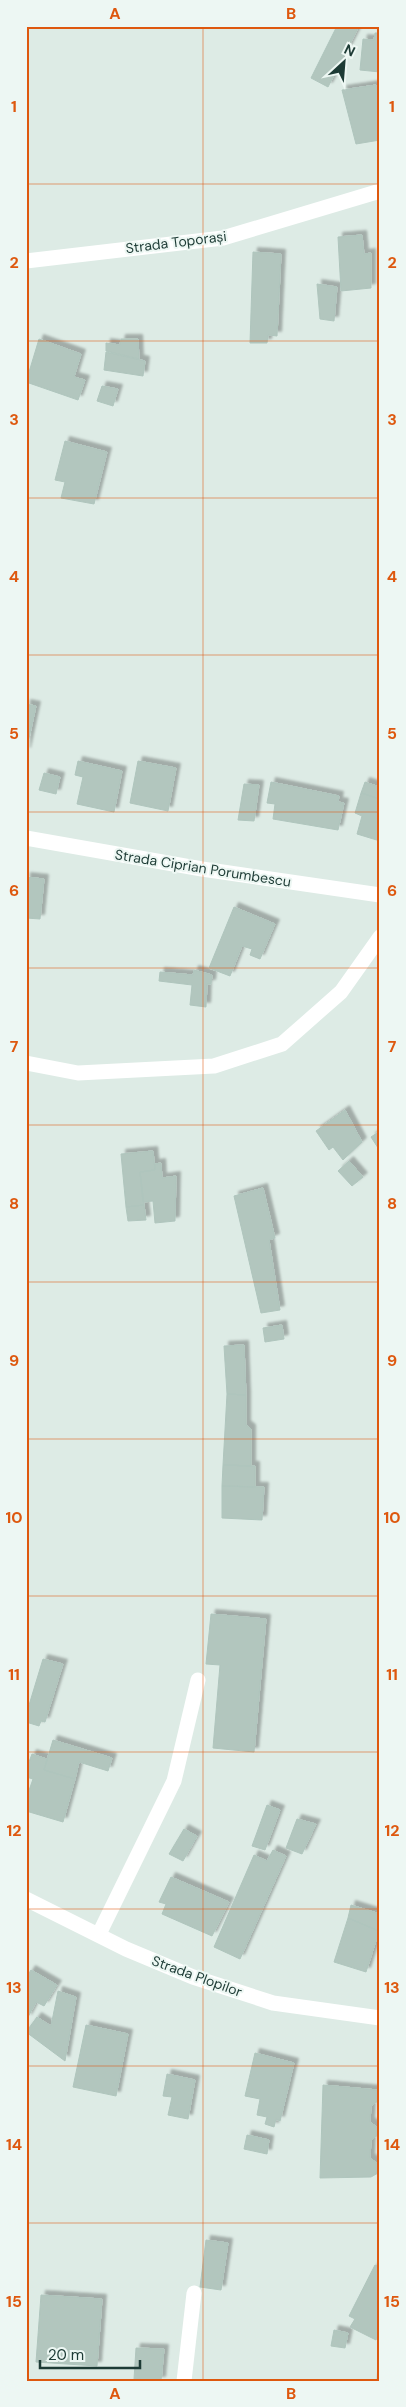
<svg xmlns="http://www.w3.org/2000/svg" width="406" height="2407" viewBox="0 0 406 2407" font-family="'DM Sans',sans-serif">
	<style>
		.building { fill: #b2c6be; stroke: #afc5bd; filter: url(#shadow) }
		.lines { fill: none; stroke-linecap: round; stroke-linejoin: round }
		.lane { stroke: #fff; stroke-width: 15 }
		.street { stroke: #fff; stroke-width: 15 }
		.grid { fill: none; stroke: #de580e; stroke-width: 1; stroke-opacity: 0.55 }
		.labels { text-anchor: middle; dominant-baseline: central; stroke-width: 4; stroke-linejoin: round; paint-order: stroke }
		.street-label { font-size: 14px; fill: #1d3b35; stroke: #edf7f3 }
		.neatline { fill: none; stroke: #de580e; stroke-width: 2 }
		.grid-label { font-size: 16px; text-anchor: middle; font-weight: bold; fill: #de580e }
	</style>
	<defs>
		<filter id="shadow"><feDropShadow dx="4.5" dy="-4.5" stdDeviation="1" flood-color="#0004"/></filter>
	</defs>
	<rect width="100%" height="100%" fill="#ddebe5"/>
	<path class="building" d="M337 26H359L328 87 311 78Z
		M375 33H380V72L360 70 363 39 374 40Z
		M376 85 380 101V140L356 144 342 90Z
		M362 235 364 254 371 253V288L341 291 338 237Z
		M253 252 281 254 277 336 268 335 267 343H250Z
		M317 284 337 287 334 321 320 319Z
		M39 339 81 354 74 377 85 380 78 400 26 382Z
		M121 339H138L139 359 106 351V343L120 345Z
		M106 352 145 361 143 376 104 370Z
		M102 386 118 389 113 406 97 401Z
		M65 441 107 452 94 504 61 498 65 482 55 480Z
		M26 704 36 706 26 752Z
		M78 761 122 771 114 812 77 804 83 777 75 775Z
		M138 761 176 768 168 811 130 803Z
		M44 773 60 777 56 794 39 790Z
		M271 782 339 796 338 802 344 803 338 830 273 819 275 804 267 803Z
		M365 782 380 787V799L361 793Z
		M244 784 259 785 254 821 238 820Z
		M361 793 380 799V841L357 834 362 816 355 813Z
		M26 877 44 879 40 919 26 918Z
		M234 907 275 924 260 959 250 955 252 949 242 946 230 976 209 968Z
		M194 970 212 975 211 984H207L206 1007 190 1005 192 985 159 981 160 972 193 975Z
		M345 1110 362 1142 343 1160 333 1147 329 1150 316 1131Z
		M380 1131V1151L371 1137Z
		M153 1151 155 1170 140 1172 144 1205 126 1207 121 1154Z
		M349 1161 363 1177 352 1186 338 1171Z
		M161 1163 162 1178 176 1176 175 1221 155 1223 153 1201 143 1202 140 1172 155 1170V1164Z
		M263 1188 275 1238 269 1240 280 1310 261 1313 234 1196Z
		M144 1205 146 1220 128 1221 126 1207Z
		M282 1325 284 1339 265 1342 263 1328Z
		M244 1345 246 1395 227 1394 224 1346Z
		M227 1394 246 1395V1425L251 1429V1466L223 1465Z
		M223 1465 255 1466V1487L222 1486Z
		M222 1486 264 1487 262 1520 222 1518Z
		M211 1614 266 1619 254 1752 213 1748 220 1665 206 1664Z
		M43 1659 63 1664 45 1722 41 1721 39 1726 26 1722V1715Z
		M53 1740 112 1758 108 1771 79 1762 75 1779 44 1770Z
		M32 1754 47 1759 44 1770 75 1779 63 1822 26 1811V1799L33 1779 26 1777V1770Z
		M267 1805 280 1810 265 1850 252 1846Z
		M297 1819 316 1824 302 1854 286 1848Z
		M184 1829 197 1836 183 1861 169 1854Z
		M273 1850 286 1856 240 1959 214 1947 254 1855 267 1861Z
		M171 1877 229 1902 212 1936 162 1914 166 1904 159 1902Z
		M351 1905 380 1914 379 1931 348 1918Z
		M348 1918 379 1931 366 1972 334 1962Z
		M31 1970 57 1985 44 2006 36 2002 27 2019 26 1978Z
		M58 1991 76 1997 65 2061 26 2032 37 2017 51 2026Z
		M86 2025 128 2034 116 2096 73 2087Z
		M255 2053 294 2063 280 2121 276 2119 274 2127 265 2124 267 2117 257 2115 260 2099 245 2096Z
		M167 2074 195 2080 188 2119 168 2115 172 2097 163 2096Z
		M323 2085 378 2090V2101L371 2106 370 2122 378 2128V2135L371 2140 370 2158 378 2164V2173L371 2177 320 2178Z
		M247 2135 269 2140 267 2154 244 2149Z
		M206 2240 228 2243 221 2290 200 2287Z
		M375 2265 380 2267V2332L376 2340 350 2327 355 2319 349 2316Z
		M41 2295 102 2299 97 2366 36 2362Z
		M334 2330 348 2333 345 2348 331 2346Z
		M136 2348 164 2349 161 2381 134 2379Z
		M378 2362H380V2381H377Z"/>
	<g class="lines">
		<path class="lane" d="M99 1934 174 1781 198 1680
			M184 2381 194 2293"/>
		<path class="street" d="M26 261 223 238 380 191
			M26 838 202 869 380 895
			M26 1063 78 1073 214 1066 282 1044 341 992 380 937
			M26 1899 126 1949 193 1977 273 2003 380 2018"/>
	</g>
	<path class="grid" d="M203 26V2381M26 184H380M26 341H380M26 498H380M26 655H380M26 812H380M26 968H380M26 1125H380M26 1282H380M26 1439H380M26 1596H380M26 1752H380M26 1909H380M26 2066H380M26 2223H380"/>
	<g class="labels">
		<g class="street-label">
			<text transform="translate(176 242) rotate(-7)">Strada Toporași</text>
			<text transform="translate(203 868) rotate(9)">Strada Ciprian Porumbescu</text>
			<text transform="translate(197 1976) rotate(20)">Strada Plopilor</text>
		</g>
	</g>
	<rect width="406" height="2407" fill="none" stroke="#edf7f3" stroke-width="55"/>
	<g transform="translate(344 62) rotate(26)" stroke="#edf7f3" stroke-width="4" paint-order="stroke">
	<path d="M0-4L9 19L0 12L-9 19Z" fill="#1d3b35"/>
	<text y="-8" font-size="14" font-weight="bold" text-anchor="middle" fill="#1d3b35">N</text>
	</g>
	<path d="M40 2360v8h100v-8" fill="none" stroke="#1d3b35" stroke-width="2.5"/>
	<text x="48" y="2360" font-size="15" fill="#1d3b35" stroke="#edf7f3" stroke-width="4" paint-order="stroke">20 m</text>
	<rect x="28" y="28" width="350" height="2352" class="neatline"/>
	<g class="grid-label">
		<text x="115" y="19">A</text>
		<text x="291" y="19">B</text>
		<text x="14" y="112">1</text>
		<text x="392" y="112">1</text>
		<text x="14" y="268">2</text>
		<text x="392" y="268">2</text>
		<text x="14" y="425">3</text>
		<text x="392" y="425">3</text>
		<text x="14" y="582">4</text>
		<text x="392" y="582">4</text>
		<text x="14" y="739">5</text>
		<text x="392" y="739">5</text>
		<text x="14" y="896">6</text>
		<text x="392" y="896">6</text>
		<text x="14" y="1052">7</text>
		<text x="392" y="1052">7</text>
		<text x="14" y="1209">8</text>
		<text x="392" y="1209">8</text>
		<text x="14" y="1366">9</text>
		<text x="392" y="1366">9</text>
		<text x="14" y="1523">10</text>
		<text x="392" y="1523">10</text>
		<text x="14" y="1680">11</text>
		<text x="392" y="1680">11</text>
		<text x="14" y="1836">12</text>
		<text x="392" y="1836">12</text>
		<text x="14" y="1993">13</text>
		<text x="392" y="1993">13</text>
		<text x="14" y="2150">14</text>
		<text x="392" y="2150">14</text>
		<text x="14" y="2307">15</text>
		<text x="392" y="2307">15</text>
		<text x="115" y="2399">A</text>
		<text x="291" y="2399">B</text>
	</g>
</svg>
